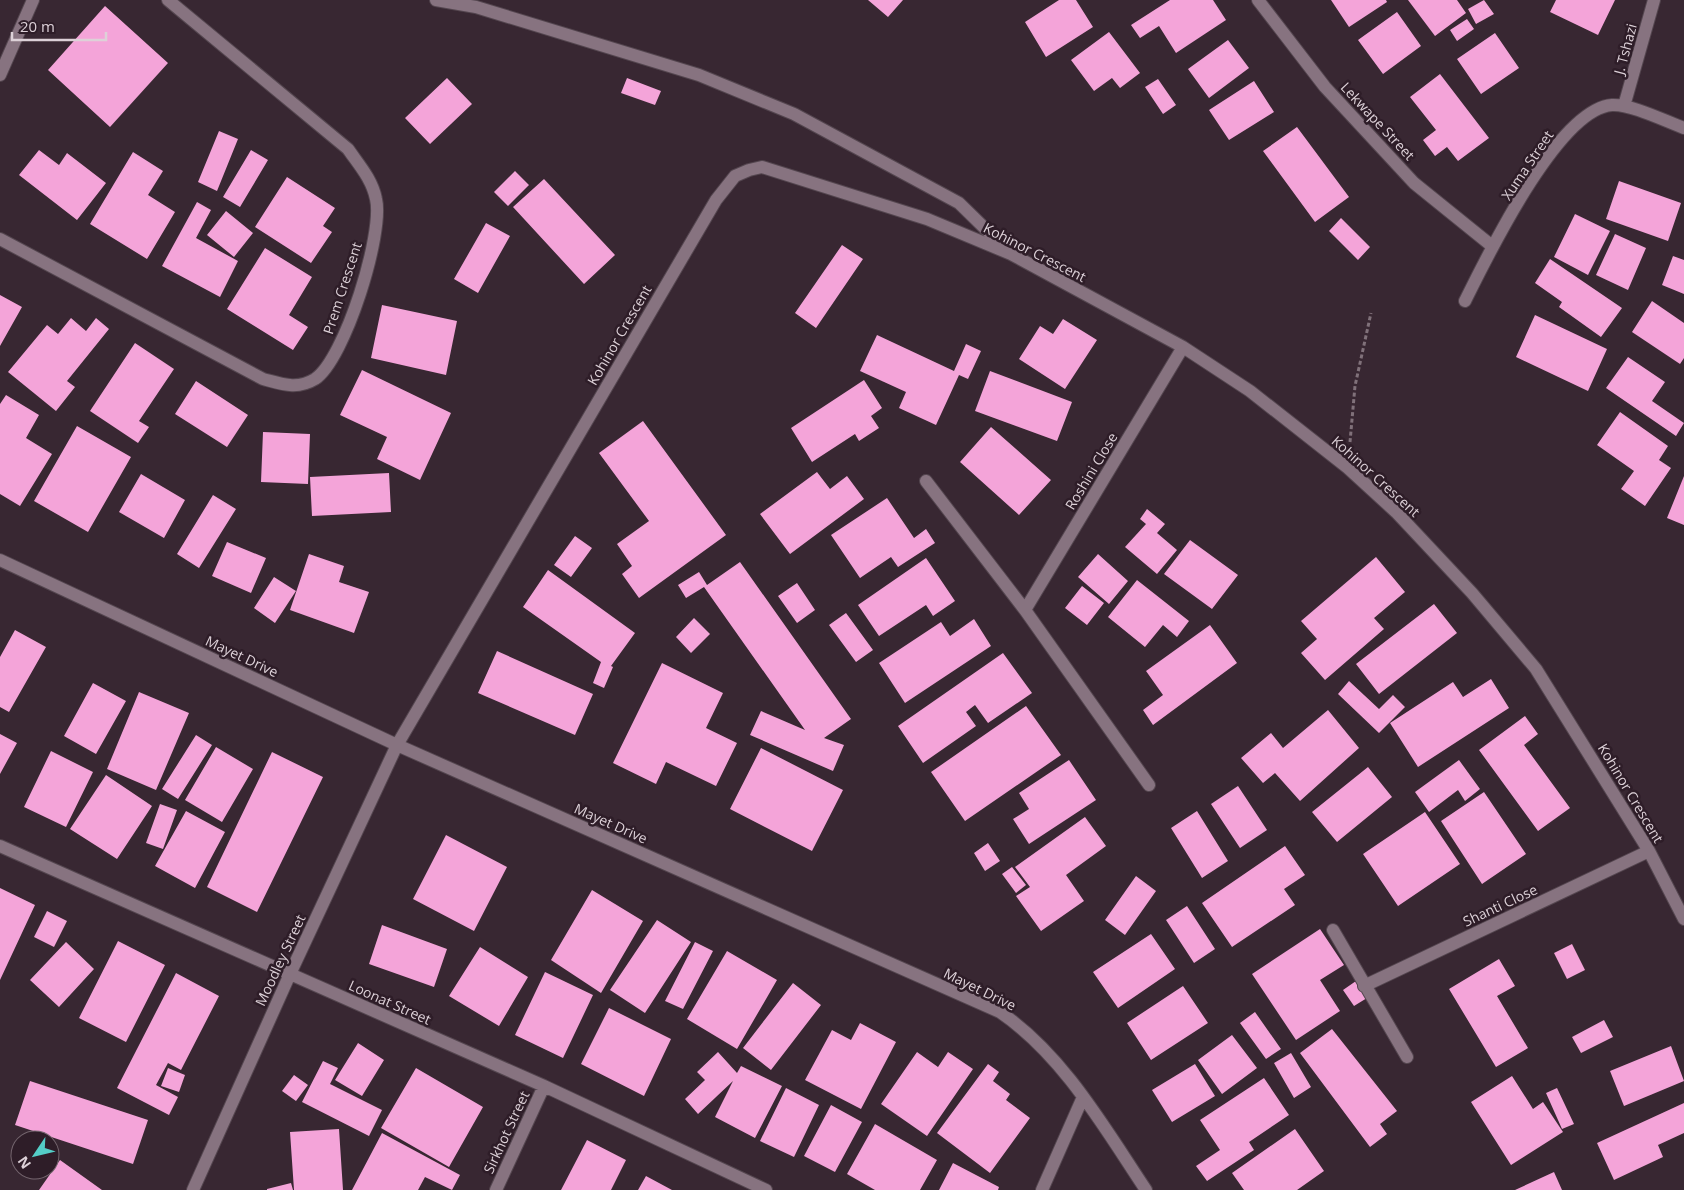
<svg xmlns="http://www.w3.org/2000/svg" width="1684" height="1190" viewBox="0 0 1684 1190" font-family="'Open Sans',sans-serif">
	<style>
		.building { fill: #f4a4d9 }
		.lines { fill: none; stroke-linecap: round; stroke-linejoin: round }
		.street-casing { stroke: #54464f; stroke-width: 14 }
		.path { stroke: #80717a; stroke-width: 3; stroke-dasharray: 4 2.5; stroke-linecap: butt }
		.street { stroke: #877380; stroke-width: 12 }
		.labels { text-anchor: middle; dominant-baseline: central; stroke-width: 5; stroke-linejoin: round; paint-order: stroke }
		.street-label { font-size: 14px; fill: #ddd1d8; stroke: #2e1d28 }
	</style>
	<rect width="100%" height="100%" fill="#382732"/>
	<path class="building" d="M868 0H903L888 17Z
		M1059 0H1076L1093 27 1046 57 1025 22Z
		M1170 0H1213L1226 20 1176 53 1159 26 1140 38 1131 25Z
		M1331 0H1386L1387 2 1349 27Z
		M1408 0H1457L1466 13 1435 36Z
		M1484 0 1494 14 1476 24 1468 9Z
		M1556 0H1615L1598 35 1550 12Z
		M105 6 168 63 110 127 48 70Z
		M1397 12 1421 46 1383 74 1358 40Z
		M1467 19 1474 29 1457 41 1450 30Z
		M1109 32 1140 73 1120 88 1112 78 1094 91 1071 60Z
		M1495 33 1519 68 1481 94 1457 59Z
		M1228 40 1249 68 1209 98 1188 69Z
		M1440 74 1489 138 1458 161 1447 147 1435 156 1423 140 1436 130 1410 97Z
		M447 78 472 104 430 144 405 118Z
		M627 78 661 91 655 105 621 93Z
		M1158 79 1176 105 1163 114 1145 87Z
		M1254 81 1274 112 1229 140 1209 110Z
		M1297 127 1349 197 1315 222 1263 151Z
		M219 131 238 139 217 191 198 182Z
		M39 150 59 165 67 153 106 183 77 220 19 175Z
		M251 150 268 160 240 207 223 197Z
		M133 152 163 171 148 195 175 212 147 259 90 224Z
		M515 171 529 185 508 206 494 192Z
		M287 177 335 208 323 226 332 232 311 263 255 227Z
		M544 179 615 255 584 284 513 207Z
		M1619 181 1681 203 1668 241 1606 219Z
		M197 202 211 210 196 238 238 261 220 297 162 266Z
		M226 211 253 233 234 257 207 235Z
		M1575 214 1610 231 1588 275 1554 257Z
		M1341 218 1370 247 1358 260 1329 231Z
		M486 223 510 236 478 293 454 279Z
		M1615 234 1646 248 1628 290 1596 275Z
		M842 245 863 259 816 328 795 313Z
		M265 248 312 277 289 315 308 327 293 350 227 309Z
		M1673 256 1684 260V294L1662 285Z
		M1550 259 1622 308 1601 337 1559 307 1562 302 1535 283Z
		M0 295 22 307 0 346Z
		M1652 301 1684 323V358L1680 364 1632 332Z
		M382 305 457 321 446 375 371 358Z
		M1535 315 1607 349 1588 391 1516 357Z
		M71 318 86 331 96 318 109 329 67 381 75 387 56 411 8 372 47 325 58 334Z
		M1063 319 1097 340 1065 389 1019 359 1040 326 1053 334Z
		M877 335 954 371 966 344 981 351 968 379 959 375 936 425 899 408 906 392 860 371Z
		M135 343 174 369 139 421 149 427 138 443 90 411Z
		M1628 357 1665 382 1652 401 1684 423 1676 436 1606 388Z
		M362 370 451 413 420 480 377 459 387 437 340 415Z
		M990 371 1072 402 1057 441 975 411Z
		M864 380 882 408 871 416 879 428 859 441 855 434 812 462 791 428Z
		M196 381 248 415 227 447 175 414Z
		M6 395 39 415 26 438 52 454 20 506 0 494V404Z
		M1620 412 1668 446 1659 460 1671 468 1645 506 1621 489 1634 471 1597 445Z
		M643 421 726 535 639 598 622 574 632 566 617 544 649 521 599 453Z
		M77 426 131 457 88 532 34 501Z
		M991 427 1051 480 1019 515 960 462Z
		M263 432 310 434 308 484 261 482Z
		M817 472 830 489 847 476 864 499 790 554 760 514Z
		M389 473 391 512 312 516 310 477Z
		M141 474 185 500 164 538 119 512Z
		M1684 476V525L1667 518Z
		M213 495 236 509 199 568 177 554Z
		M887 498 914 538 926 529 935 543 898 567 891 557 860 578 831 535Z
		M1147 509 1165 524 1157 533 1177 550 1157 574 1125 547 1146 524 1140 519Z
		M575 536 592 548 571 577 554 565Z
		M1190 540 1238 575 1212 609 1164 574Z
		M227 542 266 558 251 593 212 576Z
		M309 554 344 566 339 582 369 592 354 633 290 610Z
		M1098 554 1128 581 1109 604 1078 577Z
		M1376 557 1405 592 1374 618 1384 629 1325 680 1301 653 1317 639 1301 621Z
		M926 558 955 601 933 616 926 605 879 636 858 605Z
		M740 562 851 719 824 738 844 745 833 771 750 735 761 711 805 730 704 587 686 598 678 585 699 572 707 585Z
		M548 570 635 633 611 666 613 667 604 688 593 683 601 662 523 607Z
		M274 577 296 591 275 623 254 608Z
		M1137 580 1189 621 1177 637 1163 625 1145 647 1108 617Z
		M797 583 815 610 797 623 778 596Z
		M1082 586 1104 603 1087 625 1065 608Z
		M1434 604 1457 633 1379 694 1356 664Z
		M846 613 873 650 856 662 829 625Z
		M694 618 710 634 691 653 676 637Z
		M974 619 991 646 905 703 879 663 941 622 950 636Z
		M1210 625 1237 663 1153 725 1143 710 1163 695 1146 671Z
		M15 630 46 647 9 712 0 707V657Z
		M497 651 593 694 575 735 478 693Z
		M1003 653 1032 693 988 723 975 705 966 712 976 726 923 763 898 726Z
		M662 663 723 693 706 728 737 743 716 786 666 762 656 784 613 763Z
		M1491 679 1509 708 1418 767 1390 723 1453 682 1463 697Z
		M1349 681 1379 709 1393 695 1405 707 1379 733 1338 694Z
		M93 683 126 701 96 754 64 736Z
		M139 692 189 713 156 790 107 769Z
		M1026 706 1061 755 965 821 931 772Z
		M1328 710 1359 748 1300 801 1275 773 1263 783 1241 758 1271 733 1283 748Z
		M1525 716 1538 734 1524 745 1570 808 1538 831 1479 750Z
		M0 734 17 743 0 774Z
		M196 735 212 745 178 799 162 789Z
		M216 747 253 769 222 822 185 800Z
		M761 748 843 790 812 851 730 809Z
		M51 751 93 772 66 827 24 807Z
		M272 752 323 777 257 912 207 887Z
		M1069 760 1096 800 1029 844 1013 819 1029 809 1019 793Z
		M1459 760 1480 789 1465 801 1458 790 1429 812 1415 792Z
		M1368 767 1392 797 1337 842 1312 812Z
		M106 775 152 806 117 859 70 829Z
		M1238 786 1267 830 1240 848 1211 804Z
		M1484 792 1526 854 1482 884 1441 821Z
		M160 804 177 810 163 849 146 843Z
		M186 811 225 832 195 888 155 866Z
		M1197 811 1228 861 1202 878 1171 828Z
		M1425 812 1460 864 1398 906 1363 854Z
		M1085 817 1106 846 1066 875 1084 901 1041 931 1016 896 1030 887 1015 867Z
		M446 835 507 867 474 931 413 899Z
		M988 843 1000 861 985 871 974 853Z
		M1285 846 1305 875 1284 889 1295 905 1232 947 1202 903Z
		M1012 867 1026 885 1016 893 1002 874Z
		M1136 876 1156 891 1125 935 1105 920Z
		M0 888 35 905 0 980Z
		M592 890 643 921 601 993 551 960Z
		M1187 906 1215 949 1194 963 1166 920Z
		M47 911 67 921 54 947 34 937Z
		M657 920 691 942 645 1013 610 990Z
		M382 925 447 949 434 987 369 964Z
		M1320 929 1344 965 1320 980 1340 1011 1296 1040 1252 974Z
		M1151 934 1175 969 1118 1008 1093 972Z
		M118 941 165 965 126 1042 79 1018Z
		M66 942 94 969 59 1007 30 980Z
		M695 942 713 951 683 1009 665 1001Z
		M1572 944 1585 970 1567 979 1554 953Z
		M480 947 528 977 499 1026 449 996Z
		M727 951 777 980 737 1049 687 1019Z
		M1499 959 1515 986 1497 996 1528 1048 1496 1067 1449 989Z
		M545 972 593 995 563 1058 515 1035Z
		M176 973 219 996 181 1070 168 1063 156 1085 178 1097 169 1115 117 1088Z
		M1356 981 1367 998 1354 1006 1343 990Z
		M793 983 821 1005 771 1070 743 1048Z
		M1183 986 1208 1023 1151 1060 1127 1023Z
		M609 1008 671 1039 644 1096 581 1064Z
		M1255 1012 1281 1049 1266 1059 1240 1023Z
		M1604 1020 1613 1037 1581 1053 1572 1037Z
		M860 1023 896 1042 861 1109 805 1080 832 1030 851 1040Z
		M1332 1029 1397 1111 1380 1124 1387 1134 1370 1147 1300 1053Z
		M1232 1035 1257 1068 1222 1094 1198 1060Z
		M358 1043 384 1060 362 1096 335 1080Z
		M1671 1046 1684 1081 1624 1106 1610 1071Z
		M718 1052 737 1073 741 1066 782 1086 755 1138 715 1117 733 1081 698 1114 685 1099 705 1080 697 1072Z
		M917 1052 938 1067 948 1052 973 1069 927 1136 881 1104Z
		M1291 1053 1311 1087 1294 1098 1274 1063Z
		M323 1061 338 1068 330 1084 382 1110 369 1136 302 1102Z
		M988 1064 999 1072 993 1081 1010 1094 1006 1100 1030 1118 990 1173 937 1133Z
		M1195 1064 1215 1096 1172 1122 1152 1090Z
		M168 1068 185 1075 179 1092 161 1086Z
		M416 1068 483 1107 449 1167 381 1128Z
		M294 1075 308 1085 296 1101 282 1091Z
		M1512 1076 1533 1109 1543 1102 1563 1132 1511 1165 1471 1102Z
		M1264 1078 1289 1115 1249 1142 1254 1150 1207 1181 1196 1166 1220 1150 1200 1120Z
		M30 1081 148 1120 133 1164 15 1125Z
		M786 1088 819 1105 794 1157 760 1141Z
		M1557 1088 1574 1124 1562 1129 1546 1093Z
		M1684 1103V1133L1658 1145 1663 1157 1614 1180 1597 1143Z
		M831 1105 862 1122 835 1172 804 1156Z
		M875 1124 937 1160 920 1190H875L847 1174Z
		M339 1129 343 1190H294L290 1132Z
		M1295 1129 1324 1171 1297 1190H1244L1232 1173Z
		M382 1133 460 1175 452 1190 425 1177 418 1190H352Z
		M587 1140 626 1160 611 1190H561Z
		M60 1160 102 1190H39Z
		M953 1163 999 1187 998 1190H939Z
		M1554 1172 1562 1190H1515Z
		M646 1176 672 1190H638Z
		M291 1183 293 1190H267V1189Z"/>
	<g class="lines">
		<defs>
			<path id="street" d="M436 0 476 7 699 75 794 114 959 203 1006 249
				M1258 0 1325 87 1414 183 1492 246
				M0 75 33 0
				M1624 106 1654 0
				M0 239 263 379C282 384 297 390 315 379 345 359 384 233 376 199 372 179 359 165 348 149L168 0
				M1465 301C1487 257 1558 109 1612 105 1631 104 1665 121 1684 128
				M926 481 1025 610 1149 785
				M0 560 397 745 1000 1012C1063 1055 1104 1127 1146 1190
				M1025 610 1183 347
				M0 846 544 1086 766 1190
				M1333 930 1407 1057
				M1364 986 1649 851
				M193 1190 290 974 397 745 716 200 735 176 749 170 762 167 927 219 1011 254 1183 347 1250 391 1348 468 1396 512 1472 593 1536 669 1649 851 1684 919
				M496 1190 544 1086
				M1042 1190 1083 1097"/>
		</defs>
		<use href="#street" class="street-casing"/>
		<path class="path" d="M1350 442 1355 386 1371 313"/>
		<use href="#street" class="street"/>
	</g>
	<g class="labels">
		<g class="street-label">
			<text transform="translate(1625 49) rotate(-75)">J. Tshazi</text>
			<text transform="translate(1378 121) rotate(47)">Lekwape Street</text>
			<text transform="translate(1527 165) rotate(-56)">Xuma Street</text>
			<text transform="translate(1035 252) rotate(27)">Kohinor Crescent</text>
			<text transform="translate(342 288) rotate(-72)">Prem Crescent</text>
			<text transform="translate(619 335) rotate(-60)">Kohinor Crescent</text>
			<text transform="translate(1091 471) rotate(-59)">Roshini Close</text>
			<text transform="translate(1376 476) rotate(42)">Kohinor Crescent</text>
			<text transform="translate(242 656) rotate(25)">Mayet Drive</text>
			<text transform="translate(1631 793) rotate(59)">Kohinor Crescent</text>
			<text transform="translate(611 823) rotate(24)">Mayet Drive</text>
			<text transform="translate(1500 905) rotate(-25)">Shanti Close</text>
			<text transform="translate(280 960) rotate(-65)">Moodley Street</text>
			<text transform="translate(980 989) rotate(26)">Mayet Drive</text>
			<text transform="translate(390 1002) rotate(24)">Loonat Street</text>
			<text transform="translate(506 1132) rotate(-65)">Sirkhot Street</text>
		</g>
	</g>
	<g transform="translate(35 1155) rotate(235)"><circle r="24" fill="#2e1d28" stroke="#74656e"/>
	<path d="M0-4L9 19L0 12L-9 19Z" fill="#54cdc7"/>
	<text y="-8" font-size="14" font-weight="bold" text-anchor="middle" fill="#ddd1d8">N</text>
	</g>
	<path d="M12 32v8h94v-8" fill="none" stroke="#ddd1d8" stroke-width="2.5"/>
	<text x="20" y="32" font-size="15" fill="#ddd1d8" stroke="#2e1d28" stroke-width="4" paint-order="stroke">20 m</text>
</svg>
